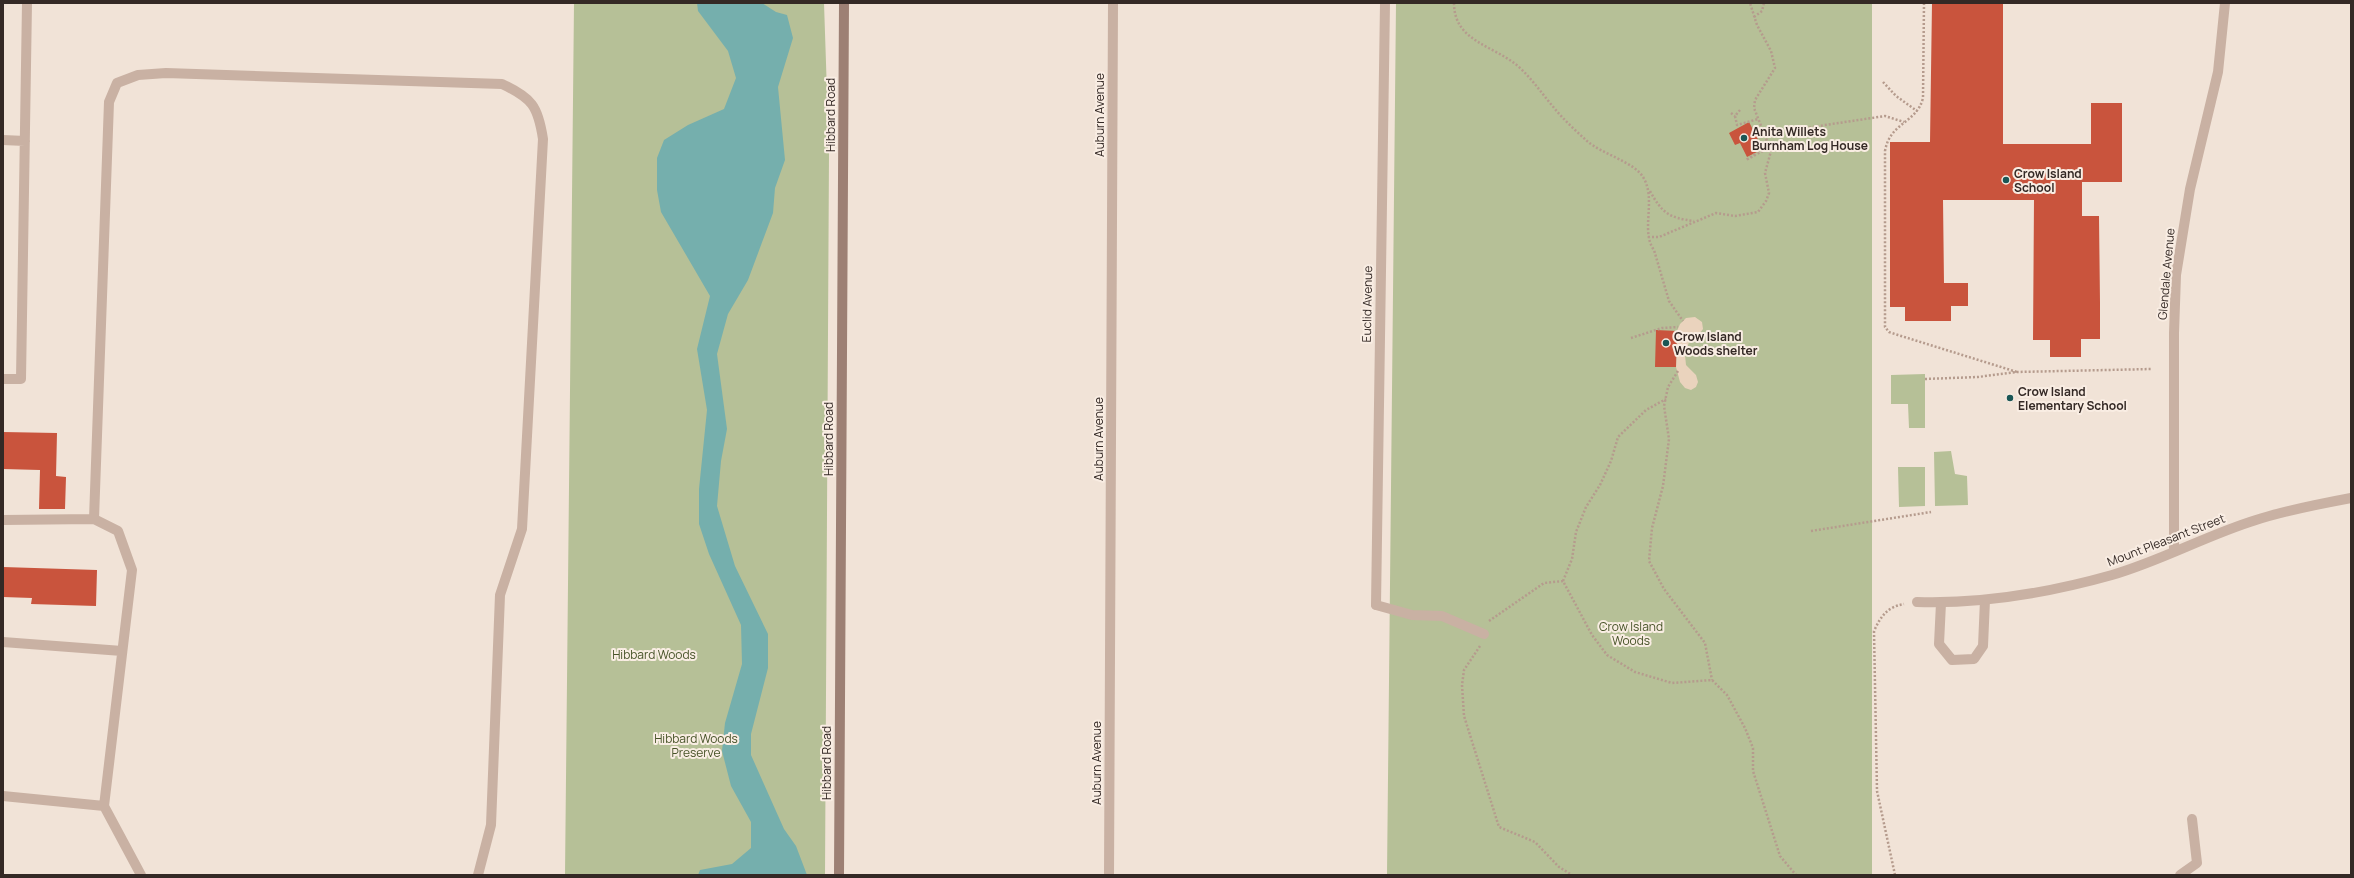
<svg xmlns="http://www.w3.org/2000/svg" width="2354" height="878" viewBox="0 0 2354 878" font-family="Manrope,sans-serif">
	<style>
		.green { fill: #b6c097 }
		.plaza { fill: #ead3bd }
		.water { fill: #75afad }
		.building { fill: #c9543d }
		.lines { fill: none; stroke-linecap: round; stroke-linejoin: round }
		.path { stroke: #b59b8d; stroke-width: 2.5; stroke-dasharray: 2 2; stroke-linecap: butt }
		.lane { stroke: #c9b1a3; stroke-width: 10 }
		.street { stroke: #c9b1a3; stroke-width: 10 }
		.secondary { stroke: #9d8074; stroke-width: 10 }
		.poi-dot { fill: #1a5655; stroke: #f9ede3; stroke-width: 1.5 }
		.labels { text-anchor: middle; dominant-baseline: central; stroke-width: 4; stroke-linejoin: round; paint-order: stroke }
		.street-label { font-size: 12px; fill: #342925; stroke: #f9ede3 }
		.poi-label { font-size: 12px; font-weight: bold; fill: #342925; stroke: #f9ede3; text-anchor: start }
		.park-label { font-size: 12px; fill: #475328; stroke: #f9ede3 }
	</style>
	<rect width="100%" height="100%" fill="#f1e3d7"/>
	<path class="green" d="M574 3H824L829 153 825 875H565Z
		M1396 3H1872V875H1387Z
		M1925 374V428H1909L1908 404H1891V375Z
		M1951 451 1955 474 1967 476 1968 505 1935 506 1934 452Z
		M1898 467H1925V506L1899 507Z"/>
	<path class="plaza" d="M1695 317 1702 322 1703 329 1697 337 1689 342 1685 355 1686 365 1696 375 1698 382 1696 387 1691 390 1685 388 1680 382 1676 367 1677 331 1680 324 1686 318Z"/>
	<path class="water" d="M697 3H762L776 12 787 15 793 38 778 87 785 160 775 188 773 213 748 280 728 314 717 354 727 429 721 461 717 506 735 566 768 634V668L751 734V755L784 829 796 846 807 875H698L700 870 732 864 751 848V822L731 786 722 751 725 723 742 664 741 625 709 554 699 524V489L707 410 697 349 710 296 661 212 657 190V158L664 140 688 125 724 109 736 78 728 51 698 11Z"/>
	<path class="building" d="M1932 3H2003V144H2091V103H2122V182H2082V216H2099L2100 302V339H2081V357H2050V340H2033L2034 200H1943L1944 283H1968V306H1951V321H1905V307H1890V142H1930Z
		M1749 122 1763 149 1747 157 1740 143 1735 145 1729 133Z
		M1656 330 1677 331 1676 367H1655Z
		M3 432 57 433 56 476 66 477 65 509H39L40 470 3 469Z
		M3 567 97 570 96 606 31 604 32 598 3 597Z"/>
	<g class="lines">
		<path class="path" d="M1454 3C1454 42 1494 45 1519 67 1533 80 1543 95 1555 109 1564 120 1576 131 1587 141 1602 154 1634 162 1643 177 1657 199 1640 231 1654 250L1669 301 1683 321
			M1924 3 1923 98C1917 123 1890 122 1885 151V327L1889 332 1898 335 2017 372
			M1754 17 1762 11 1764 3
			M1883 82 1896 96 1917 111
			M1740 110 1735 116 1737 125 1758 119
			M1731 113 1735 116
			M1766 137 1812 127 1885 116 1904 122
			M1755 154 1746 160 1770 147
			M1650 191C1662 213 1669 218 1694 221
			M1648 237H1659L1716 213 1735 216 1758 212 1766 201 1769 193 1765 173 1771 151 1754 108 1755 100 1775 68 1771 51 1757 25 1750 3
			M1631 338 1662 328 1678 327
			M1678 371 1668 387 1664 406 1669 439 1663 486 1652 528 1649 561 1664 589 1705 643 1712 680
			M1925 379 1978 377 2017 372 2152 369
			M1811 531 1931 512
			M1563 581 1572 559 1576 532 1586 507 1600 485 1611 461 1618 437 1646 410 1666 399
			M1489 621 1544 583 1563 581 1592 635 1607 655 1635 672 1672 683 1712 680 1727 695 1745 728 1753 748V771L1780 856 1796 875
			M1480 646 1464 670 1462 685 1464 716 1499 827 1535 842 1559 867 1572 875
			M1895 875 1877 791 1874 631C1881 616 1887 607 1904 604"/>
		<path class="lane" d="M3 140 25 141
			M3 379H21L27 3
			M94 519 109 102 117 83 138 75 166 73 502 84C532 98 538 106 543 139L522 529 500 595 491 825 478 875
			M3 520 94 519 118 531 132 570 104 806 141 875
			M1941 603 1939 644 1952 660 1974 659 1983 646 1985 600
			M1376 605 1412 615 1442 616 1484 634
			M3 642 122 651
			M3 796 104 806
			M2180 875 2197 863 2192 819"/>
		<path class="street" d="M2174 552V333L2176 275 2190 189 2218 72 2225 3
			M1917 602C1982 604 2048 593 2112 575 2161 561 2207 535 2256 520 2287 510 2319 504 2351 498
			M1376 605 1385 3
			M1109 875 1113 3"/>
		<path class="secondary" d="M839 875 844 3"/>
	</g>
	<g class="poi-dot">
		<circle cx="1744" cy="138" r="4"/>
		<circle cx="2006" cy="180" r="4"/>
		<circle cx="1666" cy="343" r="4"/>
		<circle cx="2010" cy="398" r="4"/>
	</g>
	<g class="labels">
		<g class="street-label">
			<text transform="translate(830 115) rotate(-90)">Hibbard Road</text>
			<text transform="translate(1099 115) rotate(-90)">Auburn Avenue</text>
			<text transform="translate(2166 274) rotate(-85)">Glendale Avenue</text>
			<text transform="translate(1367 304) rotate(-89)">Euclid Avenue</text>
			<text transform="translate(828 439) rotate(-90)">Hibbard Road</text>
			<text transform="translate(1098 439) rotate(-90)">Auburn Avenue</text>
			<text transform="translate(2166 540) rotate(-21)">Mount Pleasant Street</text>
			<text transform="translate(826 763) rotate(-90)">Hibbard Road</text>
			<text transform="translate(1096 763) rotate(-90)">Auburn Avenue</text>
		</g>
		<g class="poi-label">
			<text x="1752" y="131">Anita Willets<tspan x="1752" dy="14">Burnham Log House</tspan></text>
			<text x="2014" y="173">Crow Island<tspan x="2014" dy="14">School</tspan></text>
			<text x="1674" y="336">Crow Island<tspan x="1674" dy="14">Woods shelter</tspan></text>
			<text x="2018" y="391">Crow Island<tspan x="2018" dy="14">Elementary School</tspan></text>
		</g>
		<g class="park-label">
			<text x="1631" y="626">Crow Island<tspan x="1631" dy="14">Woods</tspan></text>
			<text x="654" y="654">Hibbard Woods</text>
			<text x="696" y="738">Hibbard Woods<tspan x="696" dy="14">Preserve</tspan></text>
		</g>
	</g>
	<rect width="2354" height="878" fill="none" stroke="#342925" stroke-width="8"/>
</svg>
